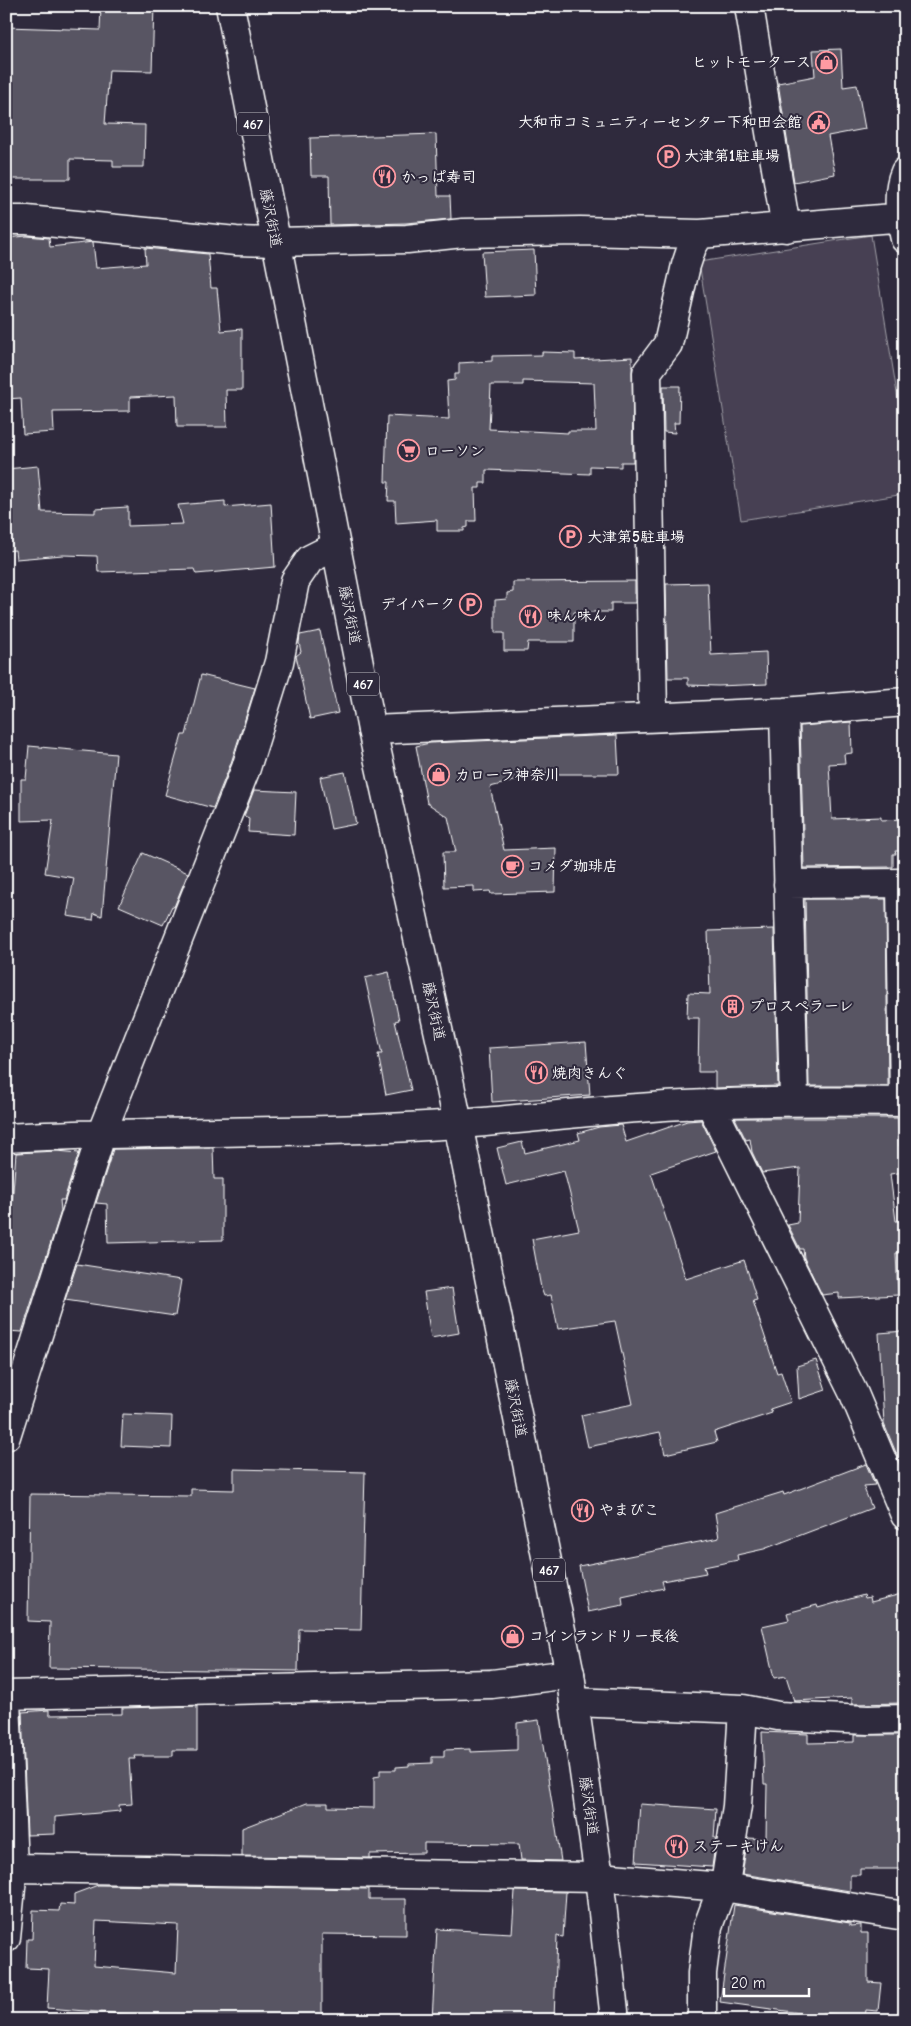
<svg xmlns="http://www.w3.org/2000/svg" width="911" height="2026" viewBox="0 0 911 2026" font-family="'Comic Neue','Klee One',sans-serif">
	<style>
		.green { fill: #464152; stroke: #a2a0a8 }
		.building { fill: #595564; stroke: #fff; fill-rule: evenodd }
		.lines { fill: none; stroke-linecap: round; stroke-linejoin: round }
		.minor-casing { stroke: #fff; stroke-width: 31 }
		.trunk-casing { stroke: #fff; stroke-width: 31 }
		.minor { stroke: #2f2a3d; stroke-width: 28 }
		.trunk { stroke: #2f2a3d; stroke-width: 28 }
		.labels { text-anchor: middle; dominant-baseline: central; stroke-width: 4; stroke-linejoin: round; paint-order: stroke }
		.shield { fill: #2f2a3d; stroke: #c1bfc5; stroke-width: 1 }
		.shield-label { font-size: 14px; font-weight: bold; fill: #fff }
		.poi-label { font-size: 15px; font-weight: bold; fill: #fff; stroke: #2f2a3d; text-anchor: start }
		.street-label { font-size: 15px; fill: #fff; stroke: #2f2a3d }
	</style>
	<rect width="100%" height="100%" fill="#2f2a3d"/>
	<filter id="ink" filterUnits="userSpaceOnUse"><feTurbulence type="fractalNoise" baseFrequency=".02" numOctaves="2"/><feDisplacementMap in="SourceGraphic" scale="10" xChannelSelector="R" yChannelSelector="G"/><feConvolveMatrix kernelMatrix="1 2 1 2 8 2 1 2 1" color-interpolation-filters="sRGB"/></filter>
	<g filter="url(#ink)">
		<path class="green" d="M871 235 905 442V494L741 520 699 262Z"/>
		<path class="building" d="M101 6H154L152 71 109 70 105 124 145 125 144 167H113V160L70 159V179H6V27L100 30Z
			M841 49 843 87 857 85 865 129 828 136 835 174 794 182 778 83 815 76 813 50Z
			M436 134 438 196H450L451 219 406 223 330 225 329 176H311L310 138Z
			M27 236 49 238 50 247 93 242 96 268 146 264 145 248 208 254 211 288H217L221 331 242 329V390H226L227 427H177L176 395 130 397V411L53 412 54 432 23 434 21 398 6 399V238Z
			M534 250 536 295 485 297 482 252Z
			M542 352 575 353V360L632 357 633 462H621V467L590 466V474L486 470V483H480V488H475L476 521H468V527L464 528V531H437V520L396 523 395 501H388L389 482H385L387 416 449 419 447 381 455 380V374H459V363L492 361V356L542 355ZM523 381 594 383 596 431H568V433L489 429 491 385H523Z
			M663 386H680L679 423H674L675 433 664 432Z
			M38 466 42 512 95 513V509L128 507V526L183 524 178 505 225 501V507L271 503 275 567 196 574 194 569 98 572 97 556 63 555 16 559 15 550 6 551V469Z
			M635 581V603H611V612H574V642H528L527 651H504V633H495V600L507 599V593L513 592V582Z
			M708 583 711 655 766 652 767 684 718 686 688 685V678H668L666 584Z
			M320 631 338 713 310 719 296 656 301 652 299 643 300 635Z
			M201 675 255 688 231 763 213 808 165 795 182 735H186Z
			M851 722 852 753 844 754 845 763 829 764 832 819 881 817V820L905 819V851H895L896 854H893V867L804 868 800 726Z
			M617 735 619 774H542L490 787 504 850 556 848 555 892 491 894 490 891 474 892V886L444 887 443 852H456L448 817 427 803 416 746 430 743Z
			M29 746 116 754 102 916 94 913 93 920 67 916 74 878 45 873 53 820 21 821V779H26Z
			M345 772 356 824 331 829 320 777Z
			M254 790 296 792 294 835 248 832 249 818 244 816Z
			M143 853 188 873 174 907 172 906 163 925 119 906Z
			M805 899H886L888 1086H809Z
			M774 929 778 1086 715 1088V1072H698L699 1018H687L688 993 710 994 708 931Z
			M389 972 399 1020 395 1021 411 1090 386 1095 378 1054H382L365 978Z
			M586 1042 590 1095 492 1102 489 1048Z
			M735 1118H898L899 1146 905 1145V1172L890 1174 896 1221H905V1253H896L898 1295 839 1298V1293L822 1295 804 1258 803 1249H800L788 1225 798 1223 800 1168 762 1173 752 1152 750 1139 746 1140Z
			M701 1120 716 1151 651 1173 686 1279 744 1260 757 1300 753 1301 777 1373 781 1372 791 1402 770 1409 772 1413 714 1432 717 1442 665 1454 660 1432 588 1447 581 1415 633 1404 615 1321 558 1329 551 1295 544 1296 541 1288 532 1239 579 1230 564 1171 506 1185 497 1148 522 1142 525 1153 580 1140 578 1133 599 1127 621 1125 626 1142 687 1121Z
			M213 1148 214 1179H223V1240L108 1243 107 1204 96 1203 113 1149Z
			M57 1151 79 1153 64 1200H60L61 1211 22 1332 6 1331V1203H12L16 1153Z
			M77 1264 181 1280 175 1316 65 1300Z
			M452 1288 459 1333 431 1338 424 1292Z
			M905 1331V1474L884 1424 879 1333Z
			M816 1360 826 1390 799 1399 797 1366Z
			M123 1414 172 1416 171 1448 121 1446Z
			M866 1464 875 1485 863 1486 872 1508 764 1549 737 1555 738 1560 704 1567 706 1573 662 1581 664 1588 622 1597 623 1605 588 1612 579 1566 719 1538 715 1513 783 1492 784 1495Z
			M234 1469 365 1472 361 1630 299 1629 298 1671 49 1668 50 1622 28 1621 30 1494 191 1496V1489L234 1490Z
			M905 1593V1646L901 1647 904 1703 852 1704V1698L794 1701 786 1676 774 1678 762 1626 789 1620 787 1613 817 1605 818 1608 864 1595 865 1598 870 1597 871 1602Z
			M197 1706V1750H173V1756H134L135 1759H129L132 1804 119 1805 120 1811 55 1817V1834L27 1835 22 1712 49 1710V1715L122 1714V1708Z
			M539 1720 561 1861 521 1860 519 1844 424 1843V1853L370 1854V1858L242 1856V1828L307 1803H328V1807L374 1808V1777L380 1776V1770H396V1767L409 1766V1764L432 1763V1757H444V1750L470 1749V1752L517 1750V1723Z
			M762 1732 808 1734V1743L854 1742V1735H905L903 1869H860V1875H850V1891L742 1874 748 1838 766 1839 767 1784H764Z
			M640 1804 716 1809 714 1838H716L712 1867 636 1862Z
			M98 1885 369 1889V1899H406V1935L322 1934V2020H174L175 2018 47 2008 49 1969 26 1968 27 1939H32L33 1910 59 1911 60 1904 74 1905V1894ZM96 1921 178 1925 176 1973 94 1966Z
			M515 1891 566 1892 563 1937 557 1936 554 2020H432L437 1929 512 1933Z
			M734 1905 850 1923V1926L861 1925V1933H868V1982L881 1983 878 2011 866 2010 865 2017 822 2013V2016L720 2002Z"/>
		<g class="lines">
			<defs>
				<path id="minor" d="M749 6 786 228
					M905 172C896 192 900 217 905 239
					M6 220H27L236 241 276 242 407 239 463 233 580 231 700 234 905 217
					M784 712 794 1101
					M653 716 647 372 668 344 686 265 692 247 700 234
					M372 730 784 712 905 702
					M901 883 904 1102
					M788 884 905 883
					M710 1103 854 1394 905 1515
					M6 1138C157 1129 308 1135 458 1124 518 1120 578 1112 638 1108 727 1101 816 1101 905 1102
					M6 1436 102 1132 246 768 279 662 295 581 310 559 336 546
					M6 1695 492 1684 570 1674
					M6 1700 13 1868 6 1938
					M574 1702 743 1709 778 1716 868 1720 905 1719
					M13 1868 599 1877 723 1887 905 1916
					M702 2020V1973L708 1926 726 1878 737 1806 743 1709"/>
				<path id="trunk" d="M230 6 372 730 447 1070 570 1674 599 1877 615 2020"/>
			</defs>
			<use href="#minor" class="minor-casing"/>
			<use href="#trunk" class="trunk-casing"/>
			<use href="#minor" class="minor"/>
			<use href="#trunk" class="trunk"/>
		</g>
	</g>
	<defs>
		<symbol id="shop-ring" viewBox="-11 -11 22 22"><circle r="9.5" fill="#2f2a3d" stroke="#ff9aa2" stroke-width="1.5"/><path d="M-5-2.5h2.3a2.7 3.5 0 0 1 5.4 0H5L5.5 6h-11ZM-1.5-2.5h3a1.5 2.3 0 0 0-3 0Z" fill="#ff9aa2"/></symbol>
		<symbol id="civic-ring" viewBox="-11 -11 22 22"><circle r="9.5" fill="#2f2a3d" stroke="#ff9aa2" stroke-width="1.5"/><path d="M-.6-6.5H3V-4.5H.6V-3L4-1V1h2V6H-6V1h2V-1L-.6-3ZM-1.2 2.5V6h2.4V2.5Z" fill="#ff9aa2"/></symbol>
		<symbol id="parking-ring" viewBox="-11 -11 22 22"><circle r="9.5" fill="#2f2a3d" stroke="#ff9aa2" stroke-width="1.5"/><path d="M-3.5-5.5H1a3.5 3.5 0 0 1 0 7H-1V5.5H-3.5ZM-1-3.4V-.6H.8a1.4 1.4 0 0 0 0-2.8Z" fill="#ff9aa2"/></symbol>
		<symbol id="restaurant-ring" viewBox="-11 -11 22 22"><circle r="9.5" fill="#2f2a3d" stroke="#ff9aa2" stroke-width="1.5"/><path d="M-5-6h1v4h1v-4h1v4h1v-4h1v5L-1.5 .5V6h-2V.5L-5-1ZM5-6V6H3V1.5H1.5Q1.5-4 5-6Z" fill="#ff9aa2"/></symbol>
		<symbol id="supermarket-ring" viewBox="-11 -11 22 22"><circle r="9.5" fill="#2f2a3d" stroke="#ff9aa2" stroke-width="1.5"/><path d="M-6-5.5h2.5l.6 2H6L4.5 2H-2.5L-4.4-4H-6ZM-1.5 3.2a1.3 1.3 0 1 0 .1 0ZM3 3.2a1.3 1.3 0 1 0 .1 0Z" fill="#ff9aa2"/></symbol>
		<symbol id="cafe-ring" viewBox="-11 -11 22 22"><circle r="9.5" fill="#2f2a3d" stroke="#ff9aa2" stroke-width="1.5"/><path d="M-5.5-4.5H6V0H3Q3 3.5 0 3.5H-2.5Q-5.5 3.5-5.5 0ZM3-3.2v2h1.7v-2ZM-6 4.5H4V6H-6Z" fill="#ff9aa2"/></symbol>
		<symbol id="building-ring" viewBox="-11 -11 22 22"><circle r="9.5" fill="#2f2a3d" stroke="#ff9aa2" stroke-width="1.5"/><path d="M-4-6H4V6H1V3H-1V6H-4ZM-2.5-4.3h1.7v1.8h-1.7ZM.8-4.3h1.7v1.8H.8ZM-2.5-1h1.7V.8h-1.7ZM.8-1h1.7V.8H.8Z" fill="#ff9aa2"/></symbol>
	</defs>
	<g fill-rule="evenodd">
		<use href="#shop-ring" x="814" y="50" width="25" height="25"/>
		<use href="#civic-ring" x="806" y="110" width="25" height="25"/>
		<use href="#parking-ring" x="656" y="144" width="25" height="25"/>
		<use href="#restaurant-ring" x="372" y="164" width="25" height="25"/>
		<use href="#supermarket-ring" x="396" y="438" width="25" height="25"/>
		<use href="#parking-ring" x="558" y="524" width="25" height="25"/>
		<use href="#parking-ring" x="458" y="592" width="25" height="25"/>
		<use href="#restaurant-ring" x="518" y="604" width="25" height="25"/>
		<use href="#shop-ring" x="426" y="762" width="25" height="25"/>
		<use href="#cafe-ring" x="500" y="854" width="25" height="25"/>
		<use href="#building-ring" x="720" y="994" width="25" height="25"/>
		<use href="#restaurant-ring" x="524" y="1060" width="25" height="25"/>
		<use href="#restaurant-ring" x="570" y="1498" width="25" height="25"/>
		<use href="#shop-ring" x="500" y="1624" width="25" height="25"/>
		<use href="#restaurant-ring" x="664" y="1834" width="25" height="25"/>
	</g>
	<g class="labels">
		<g class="shield">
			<rect x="237" y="112.5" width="32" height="23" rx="4"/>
			<rect x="347" y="672.5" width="32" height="23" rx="4"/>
			<rect x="533" y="1558.5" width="32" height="23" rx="4"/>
		</g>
		<g class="shield-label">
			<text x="253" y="124">467</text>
			<text x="363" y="684">467</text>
			<text x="549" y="1570">467</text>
		</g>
		<g class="poi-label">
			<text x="811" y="62" text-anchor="end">ヒットモータース</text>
			<text x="802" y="122" text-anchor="end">大和市コミュニティーセンター下和田会館</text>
			<text x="684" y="156">大津第1駐車場</text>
			<text x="401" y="177">かっぱ寿司</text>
			<text x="425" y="451">ローソン</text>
			<text x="587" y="537">大津第5駐車場</text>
			<text x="455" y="604" text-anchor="end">デイパーク</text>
			<text x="547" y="616">味ん味ん</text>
			<text x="455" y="775">カローラ神奈川</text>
			<text x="528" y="866">コメダ珈琲店</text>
			<text x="749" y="1006">プロスぺラーレ</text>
			<text x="552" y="1073">焼肉きんぐ</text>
			<text x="599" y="1510">やまびこ</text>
			<text x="529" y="1636">コインランドリー長後</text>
			<text x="693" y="1846">ステーキけん</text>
		</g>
		<g class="street-label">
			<text transform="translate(271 218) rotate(79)">藤沢街道</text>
			<text transform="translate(350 615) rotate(79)">藤沢街道</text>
			<text transform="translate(434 1011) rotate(78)">藤沢街道</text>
			<text transform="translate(516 1408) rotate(79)">藤沢街道</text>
			<text transform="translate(589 1806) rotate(82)">藤沢街道</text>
		</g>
	</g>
	<rect width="911" height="2026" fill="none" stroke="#2f2a3d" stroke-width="25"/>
	<rect x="12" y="12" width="886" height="2001" fill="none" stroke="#fff" stroke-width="2" filter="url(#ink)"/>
	<path d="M724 1988v8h85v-8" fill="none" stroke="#ffffff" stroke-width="2.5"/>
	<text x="731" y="1988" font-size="15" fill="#ffffff" stroke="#2f2a3d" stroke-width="4" paint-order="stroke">20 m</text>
</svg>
